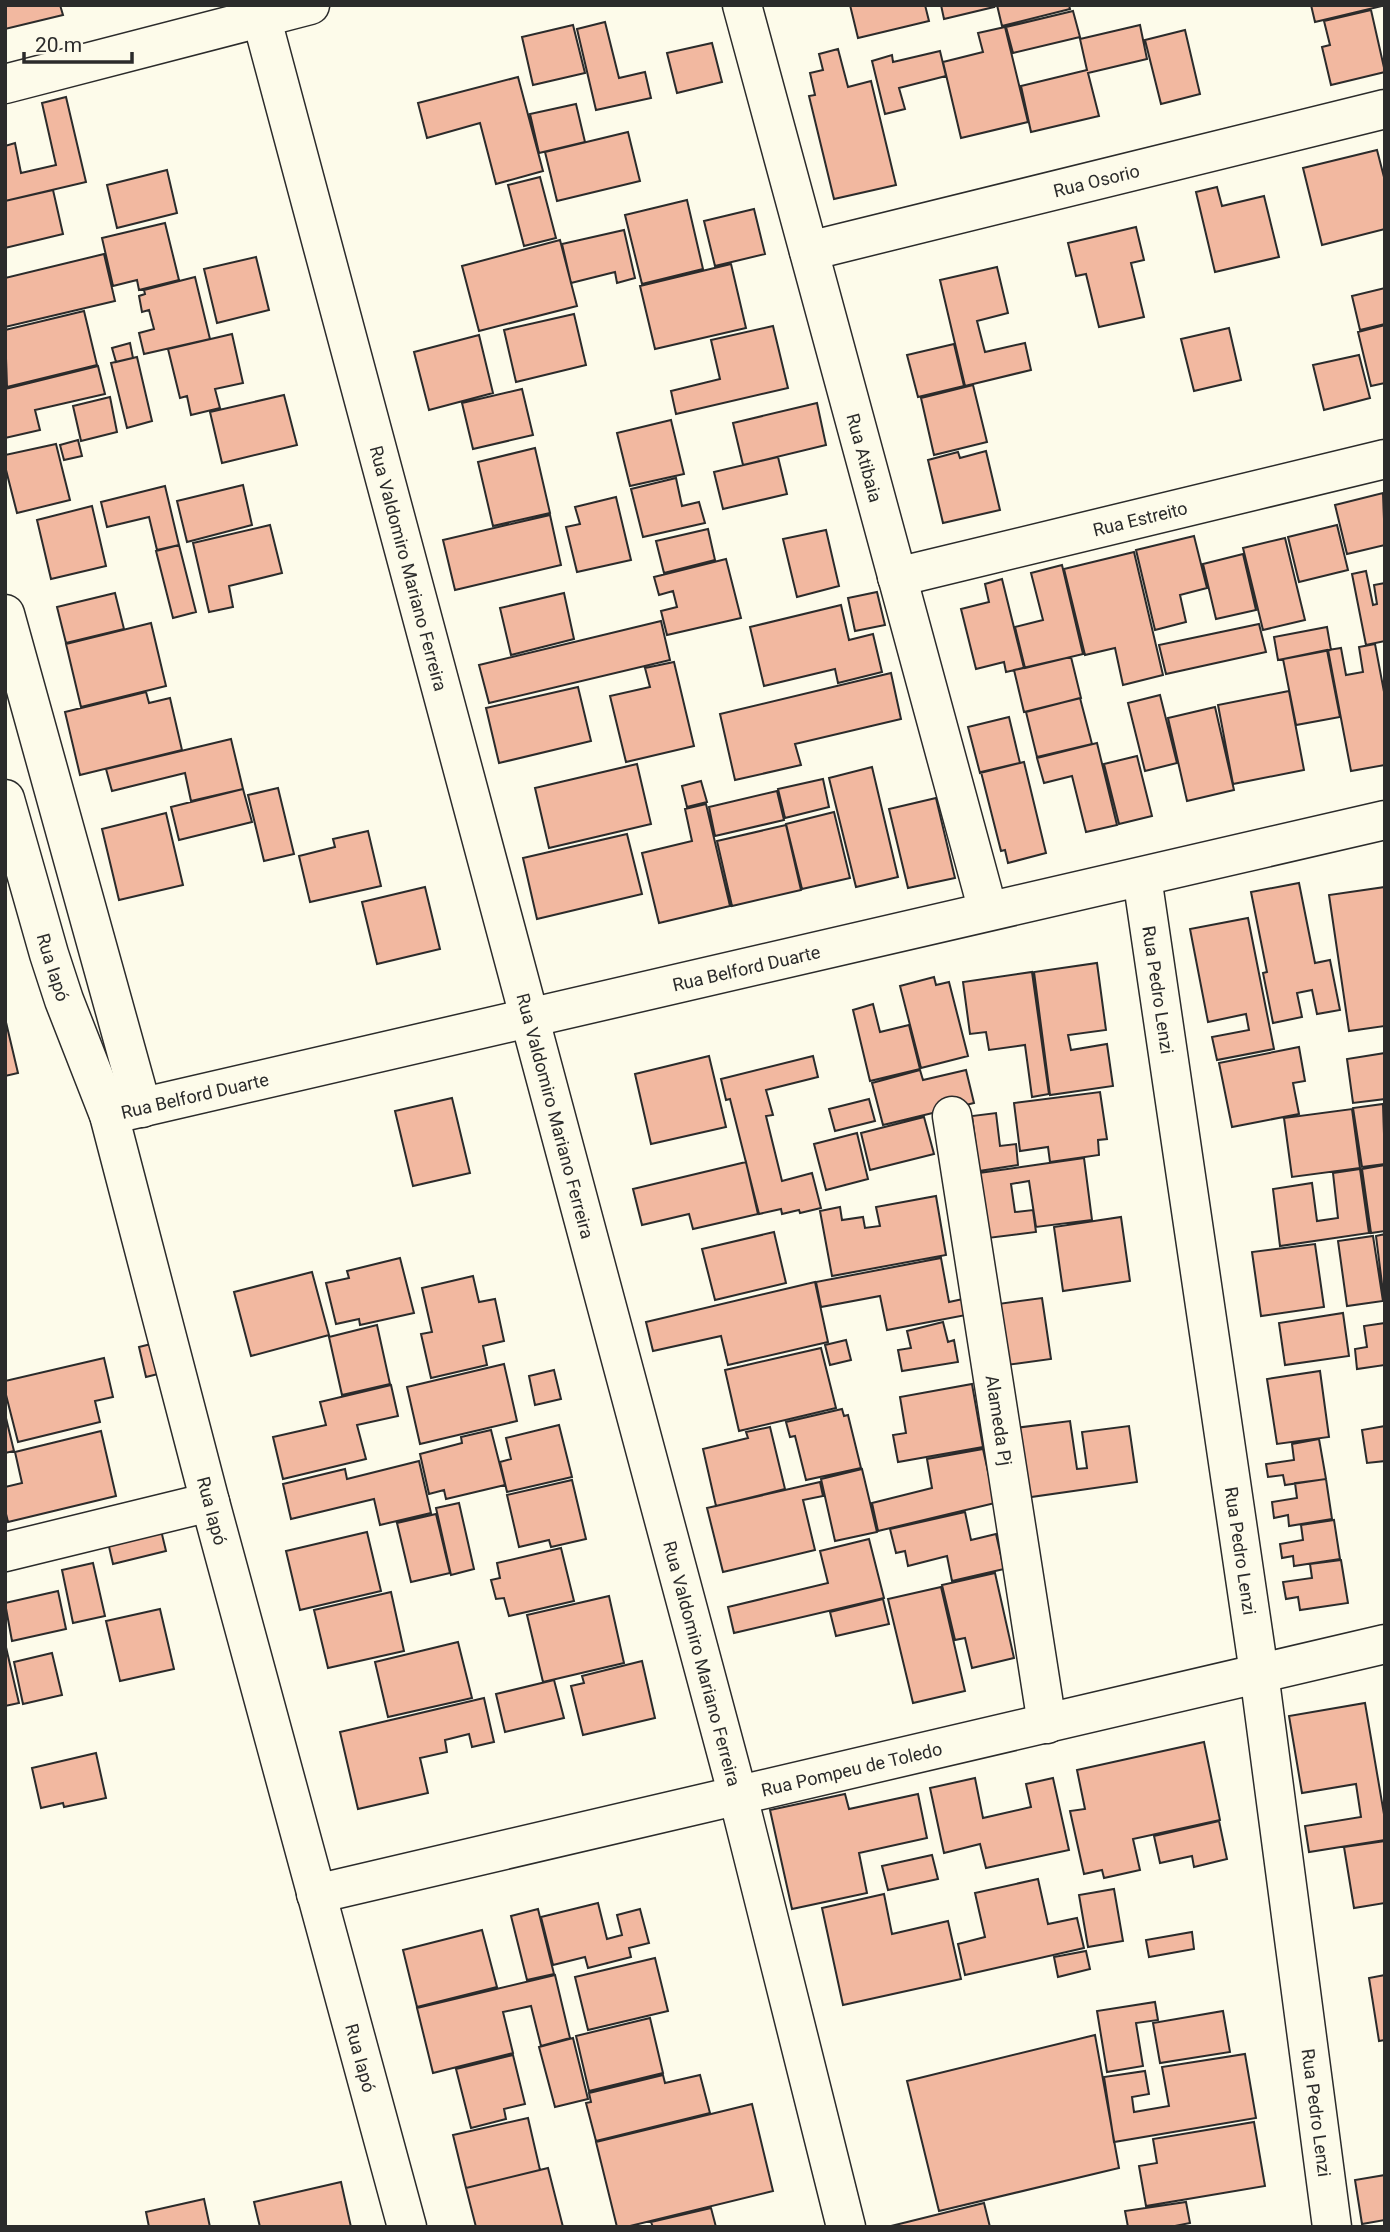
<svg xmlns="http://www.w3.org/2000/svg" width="1390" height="2232" viewBox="0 0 1390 2232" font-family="Roboto,sans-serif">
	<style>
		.building { fill: #f2b8a0; stroke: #2b2b2b; stroke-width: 2 }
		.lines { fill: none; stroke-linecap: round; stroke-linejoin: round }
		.minor-casing { stroke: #2b2b2b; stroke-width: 41 }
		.minor { stroke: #fdfbea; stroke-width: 38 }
		.labels { text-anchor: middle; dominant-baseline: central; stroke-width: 5; stroke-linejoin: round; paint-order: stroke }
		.street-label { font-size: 18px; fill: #2b2b2b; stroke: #fdfbea }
	</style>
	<rect width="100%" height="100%" fill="#fdfbea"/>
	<path class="building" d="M5 5H60L63 15 5 29Z
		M850 5H925L929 21 858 38Z
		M941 5H993L994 7 944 19Z
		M997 5H1069L1070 9 1002 26Z
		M1311 5H1382V6L1315 22Z
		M1371 10 1385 72 1331 85 1322 47 1330 45 1324 21Z
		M1073 11 1080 37 1013 53 1006 27Z
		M605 22 619 78 645 72 651 98 596 110 577 29Z
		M573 25 585 73 533 85 522 37Z
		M1140 25 1147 59 1088 73 1099 116 1031 132 1021 86 1087 70 1080 39Z
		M1005 27 1028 122 961 138 943 62 983 52 978 33Z
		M1185 30 1200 94 1161 104 1145 40Z
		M712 43 722 82 677 93 667 53Z
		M838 49 848 87 871 81 896 185 834 199 809 96 815 95 810 73 823 70 819 54Z
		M940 51 946 76 899 88 905 109 885 114 872 61 892 55 893 62Z
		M518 77 543 171 496 184 480 123 427 138 418 103Z
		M66 97 86 182 5 201V146L15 143 21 173 56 165 42 103Z
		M576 104 585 142 539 153 530 114Z
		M628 132 640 181 557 201 545 152Z
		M1377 150 1385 181V229L1322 245 1303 168Z
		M167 170 177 213 117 228 107 185Z
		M540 177 556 238 524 246 508 185Z
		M1217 187 1222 206 1264 196 1279 257 1215 272 1196 192Z
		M53 190 63 234 5 248V201Z
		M687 200 703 269 642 284 625 215Z
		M754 209 765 254 715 266 704 221Z
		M165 223 179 280 139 290 137 280 113 286 102 238Z
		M1136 227 1144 260 1131 263 1144 317 1099 327 1086 274 1076 276 1068 243Z
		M624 230 635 278 617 283 615 272 571 283 562 244Z
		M560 240 577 306 479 331 462 266Z
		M104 254 115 301 5 327V278Z
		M256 257 269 310 217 323 204 269Z
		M731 264 746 328 655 349 640 286Z
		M997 267 1008 313 977 321 985 352 1025 343 1031 370 965 386 940 280Z
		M195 277 210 339 144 354 139 333 154 329 149 310 142 312 139 296 145 294 144 290Z
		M1385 288V324L1360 330 1352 296Z
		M84 311 97 365 7 387 5 330Z
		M574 314 586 365 516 382 504 330Z
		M1385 325V383L1371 386 1358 332Z
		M773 326 788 388 676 414 671 391 720 379 711 340Z
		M1229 328 1241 380 1194 391 1181 339Z
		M232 334 243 383 215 389 220 408 191 415 187 396 180 398 168 349Z
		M479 335 493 393 429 410 414 352Z
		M130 343 133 358 116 362 112 348Z
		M954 344 964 386 918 397 907 355Z
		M1359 355 1370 398 1324 410 1313 365Z
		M137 357 152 421 127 428 111 363Z
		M98 366 105 394 35 410 40 430 5 438V389Z
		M973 385 987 442 934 455 921 398Z
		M522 389 533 435 473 449 462 403Z
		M284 395 297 445 222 463 210 412Z
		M110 397 117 432 81 441 73 406Z
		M817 403 826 445 743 465 733 423Z
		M671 420 684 474 630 486 617 433Z
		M78 440 82 456 64 460 60 445Z
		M56 444 70 500 17 513 5 466V455Z
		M535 448 550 513 493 526 478 462Z
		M986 451 1000 510 943 523 928 460 958 452 960 458Z
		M778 457 787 494 723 509 714 472Z
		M676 478 682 506 699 502 705 523 643 537 631 489Z
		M243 485 252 525 187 542 177 501Z
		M165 486 179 545 157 550 149 517 107 527 101 502Z
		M1383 493 1385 545 1347 554 1335 505Z
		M616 497 631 560 577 572 566 527 580 524 575 507Z
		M92 506 106 566 51 579 37 520Z
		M550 515 561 565 455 590 443 540Z
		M270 525 282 573 229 586 233 607 209 612 193 543Z
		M1337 525 1348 570 1299 582 1288 537Z
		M708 529 715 560 664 573 656 541Z
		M826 530 839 586 797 597 783 539Z
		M1194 536 1207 588 1180 595 1186 622 1155 630 1136 550Z
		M1285 538 1305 620 1263 630 1243 548Z
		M179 545 196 612 173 618 156 551Z
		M1134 552 1163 675 1123 685 1115 648 1085 655 1064 569Z
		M1243 554 1256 610 1216 619 1203 564Z
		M726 559 741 618 667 635 661 611 677 607 673 591 659 595 654 577Z
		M1062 565 1083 654 1025 668 1015 627 1043 620 1031 573Z
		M1366 571 1373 605 1377 604 1374 585 1385 583V641L1366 645 1352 574Z
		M1002 579 1024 668 1006 672 1004 662 976 669 961 609 989 602 985 584Z
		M877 592 885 625 855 631 848 598Z
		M115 593 124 629 66 643 57 607Z
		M564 593 574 639 511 655 500 608Z
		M841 605 849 640 873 634 882 672 838 683 835 669 764 686 750 627Z
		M661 621 670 660 489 703 479 665Z
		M151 623 166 686 81 707 66 644Z
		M1259 624 1266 652 1166 674 1159 645Z
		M1327 627 1331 650 1278 660 1274 637Z
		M1375 644 1385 697V765L1351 771 1328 650 1341 648 1346 675 1363 672 1359 647Z
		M1327 650 1340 717 1296 725 1283 659Z
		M1071 657 1081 698 1024 712 1014 670Z
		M674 662 694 746 626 762 610 696 650 687 645 668Z
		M891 673 901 719 795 744 801 765 735 780 720 714Z
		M578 687 591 741 499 763 486 708Z
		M1289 691 1304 770 1233 784 1218 705Z
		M146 692 149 703 170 698 182 750 80 775 65 712Z
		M1160 695 1177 763 1145 771 1128 703Z
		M1080 698 1092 744 1037 757 1026 712Z
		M1215 707 1234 790 1187 801 1168 718Z
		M1009 717 1020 763 980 773 968 727Z
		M231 739 243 789 191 801 185 773 112 791 106 769Z
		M1097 743 1117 825 1086 832 1072 776 1044 783 1037 758Z
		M1137 756 1152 816 1119 824 1104 764Z
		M1024 762 1046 853 1008 863 1005 850 1001 851 981 772Z
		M637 764 651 824 549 848 535 788Z
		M872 767 898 877 856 887 829 778Z
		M823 779 829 807 785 818 778 789Z
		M701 781 707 802 687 807 682 786Z
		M278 788 294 854 264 861 248 795Z
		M243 789 252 822 179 840 171 807Z
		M777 791 784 820 715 836 709 807Z
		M936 798 955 878 908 888 889 809Z
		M706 804 730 906 659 923 642 853 692 841 685 809Z
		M834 812 850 878 802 889 786 824Z
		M166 813 183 885 119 900 102 829Z
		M786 825 801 890 732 906 717 841Z
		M368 831 381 886 310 902 299 856 335 847 333 839Z
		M627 834 642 894 537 919 523 858Z
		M1299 883 1315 963 1330 960 1340 1010 1317 1014 1312 990 1297 993 1302 1017 1273 1023 1263 973 1267 972 1251 892Z
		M425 887 440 949 377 964 362 902Z
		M1385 887V1026L1349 1031 1329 895Z
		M1248 918 1274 1049 1217 1060 1212 1037 1249 1030 1246 1014 1208 1022 1190 929Z
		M1097 963 1106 1030 1068 1035 1071 1050 1107 1044 1113 1086 1050 1095 1034 972Z
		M1032 972 1049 1094 1032 1097 1025 1045 989 1050 986 1032 970 1034 963 982Z
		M934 977 936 985 949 982 968 1056 921 1068 900 986Z
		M873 1004 880 1032 909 1025 920 1069 870 1081 853 1010Z
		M5 1018 18 1073 5 1076Z
		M1299 1047 1305 1081 1293 1083 1299 1114 1232 1127 1219 1063Z
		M1385 1053V1099L1353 1103 1347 1059Z
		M709 1056 726 1127 651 1144 635 1074Z
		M813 1056 818 1077 766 1090 773 1115 766 1116 782 1181 812 1173 821 1208 800 1213 799 1210 782 1214 781 1209 759 1214 730 1099 726 1100 721 1079Z
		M920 1070 923 1080 966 1070 974 1103 883 1125 872 1083Z
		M1100 1092 1107 1139 1098 1140 1099 1155 1050 1162 1048 1147 1020 1151 1014 1103Z
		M452 1098 470 1173 413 1186 395 1111Z
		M869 1099 875 1121 835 1131 829 1109Z
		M1383 1104 1385 1164 1362 1167 1353 1108Z
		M1352 1109 1360 1168 1292 1177 1284 1118Z
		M996 1113 1000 1146 1016 1144 1018 1165 979 1171 972 1116Z
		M924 1117 934 1154 870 1170 861 1133Z
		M857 1133 868 1179 826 1190 814 1144Z
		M1084 1158 1092 1220 1036 1227 1029 1181 1011 1184 1015 1212 1033 1210 1036 1232 988 1238 979 1173Z
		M746 1162 758 1214 693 1229 689 1214 642 1225 633 1189Z
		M1385 1165V1231L1371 1233 1362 1169Z
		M1360 1169 1369 1233 1280 1246 1273 1189 1312 1183 1317 1221 1338 1218 1333 1173Z
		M936 1196 946 1255 832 1276 820 1211 840 1207 842 1220 863 1217 865 1228 880 1226 876 1207Z
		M1121 1217 1130 1281 1063 1291 1054 1227Z
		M774 1232 786 1283 715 1300 702 1249Z
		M1385 1234V1300H1384L1376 1236Z
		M1373 1236 1383 1301 1347 1306 1338 1241Z
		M1315 1244 1324 1307 1261 1316 1252 1252Z
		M400 1258 414 1313 360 1325 359 1319 336 1324 326 1283 349 1278 347 1271Z
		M941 1258 949 1302 963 1299 966 1315 887 1330 880 1296 821 1307 816 1282Z
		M312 1272 329 1335 251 1356 234 1292Z
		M473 1276 479 1302 495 1299 504 1341 483 1346 487 1365 431 1378 421 1334 432 1332 422 1288Z
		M815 1282 828 1342 728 1365 721 1336 653 1351 646 1322Z
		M1042 1298 1051 1359 1006 1365 998 1304Z
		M1343 1313 1349 1356 1285 1365 1279 1323Z
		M943 1322 948 1342 954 1340 958 1362 902 1371 898 1350 911 1348 907 1331Z
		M1385 1323V1365L1357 1369 1355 1349 1367 1347 1364 1326Z
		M377 1325 390 1384 342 1395 329 1337Z
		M846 1340 851 1360 830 1365 825 1345Z
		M155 1343 162 1373 146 1377 139 1347Z
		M821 1348 836 1408 739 1431 725 1370Z
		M104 1358 113 1397 95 1401 100 1422 18 1442 5 1391V1381Z
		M504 1364 517 1421 420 1444 407 1387Z
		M554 1370 561 1399 535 1405 529 1376Z
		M1320 1371 1329 1437 1277 1444 1267 1379Z
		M972 1384 983 1447 898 1462 893 1435 906 1433 900 1397Z
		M391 1385 398 1416 357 1425 366 1459 283 1479 273 1437 326 1425 320 1402Z
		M842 1409 844 1416 848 1415 861 1468 806 1480 795 1436 790 1437 786 1422Z
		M5 1414 14 1451 5 1453Z
		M1070 1421 1077 1469 1087 1468 1082 1432 1129 1426 1137 1482 1024 1498 1015 1428Z
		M559 1425 572 1477 507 1492 500 1462 511 1459 506 1438Z
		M1385 1426V1461L1367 1463 1362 1430Z
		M770 1427 785 1489 716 1506 703 1449 748 1438 746 1432Z
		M491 1430 505 1485 446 1499 444 1490 429 1494 420 1454 462 1443 461 1437Z
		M101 1431 116 1496 8 1522 5 1510V1487L22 1483 15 1452Z
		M1319 1439 1326 1479 1285 1485 1283 1475 1268 1477 1266 1464 1294 1460 1292 1444Z
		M983 1449 995 1503 878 1531 872 1503 932 1488 927 1459Z
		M419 1461 431 1513 380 1525 374 1499 291 1519 283 1484 345 1469 347 1479Z
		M862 1469 877 1532 835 1541 821 1479Z
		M1326 1479 1332 1519 1289 1526 1288 1515 1274 1518 1272 1502 1297 1498 1295 1483Z
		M572 1480 586 1539 551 1547 549 1540 519 1547 507 1495Z
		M820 1482 823 1496 803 1500 815 1550 723 1572 707 1508Z
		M459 1503 474 1569 451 1575 436 1508Z
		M965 1512 971 1540 996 1534 1004 1569 952 1581 947 1556 908 1566 905 1551 896 1553 890 1529Z
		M436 1514 450 1573 411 1582 397 1523Z
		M1334 1520 1340 1559 1294 1566 1293 1556 1282 1558 1280 1544 1303 1540 1301 1525Z
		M160 1526 166 1551 113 1564 107 1538Z
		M367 1532 381 1591 300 1610 286 1551Z
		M869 1539 884 1598 734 1633 728 1607 828 1583 820 1551Z
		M561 1548 574 1601 509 1616 504 1598 496 1599 491 1580 500 1578 497 1563Z
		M1341 1560 1348 1603 1300 1610 1298 1597 1286 1599 1283 1582 1312 1578 1310 1564Z
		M93 1563 105 1616 73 1623 62 1570Z
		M995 1573 1014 1658 972 1668 965 1638 955 1640 942 1585Z
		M941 1587 965 1691 913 1703 888 1599Z
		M58 1591 66 1629 12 1641 5 1603Z
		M391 1592 404 1651 328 1668 314 1610Z
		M609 1596 624 1663 543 1682 527 1615Z
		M883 1599 889 1624 836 1636 830 1612Z
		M160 1609 174 1669 120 1681 106 1621Z
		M458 1642 472 1698 388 1717 375 1662Z
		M5 1643 19 1703 5 1706Z
		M52 1653 62 1695 23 1704 14 1662Z
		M642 1661 655 1718 583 1735 571 1686 584 1683 582 1676Z
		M554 1680 564 1718 505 1732 496 1694Z
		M484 1698 494 1742 472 1747 469 1734 445 1740 447 1752 420 1758 428 1793 358 1809 340 1732Z
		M1365 1703 1385 1820V1840L1309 1852 1305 1826 1361 1817 1356 1784 1302 1793 1289 1716Z
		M1204 1742 1220 1820 1133 1839 1140 1870 1104 1878 1102 1870 1084 1874 1070 1811 1085 1809 1077 1770Z
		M96 1753 106 1798 64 1807 63 1803 41 1808 32 1768Z
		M975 1778 983 1818 1031 1807 1026 1784 1053 1778 1069 1850 986 1868 980 1844 944 1853 930 1788Z
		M845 1794 849 1809 918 1794 927 1838 859 1853 867 1893 792 1909 770 1810Z
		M1219 1821 1227 1859 1194 1867 1192 1856 1160 1863 1154 1836Z
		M1385 1841V1903L1354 1908 1344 1847Z
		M932 1855 938 1879 888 1890 882 1866Z
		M1038 1879 1048 1924 1077 1918 1084 1948 965 1975 958 1944 985 1937 975 1893Z
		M1114 1889 1123 1941 1088 1947 1079 1895Z
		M884 1894 892 1934 948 1921 961 1979 843 2005 822 1908Z
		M598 1903 607 1939 622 1935 617 1915 640 1909 649 1943 629 1948 631 1957 588 1968 585 1957 553 1965 541 1917Z
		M538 1909 554 1974 527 1980 511 1916Z
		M482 1930 497 1987 417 2007 403 1950Z
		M1192 1932 1194 1949 1149 1957 1146 1940Z
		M1086 1951 1090 1969 1058 1977 1054 1957Z
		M655 1958 668 2011 588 2030 575 1977Z
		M555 1975 570 2038 541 2046 531 2006 503 2012 513 2053 433 2073 417 2008Z
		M1385 1975V2040L1379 2041 1369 1978Z
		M1155 2002 1158 2020 1136 2023 1143 2066 1107 2072 1097 2011Z
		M1223 2011 1230 2052 1160 2063 1153 2023Z
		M650 2018 663 2073 589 2091 576 2036Z
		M1095 2035 1119 2168 939 2211 907 2081Z
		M573 2038 588 2099 555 2107 539 2047Z
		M1245 2054 1256 2118 1114 2142 1104 2077 1145 2071 1149 2094 1132 2097 1134 2112 1169 2106 1162 2067Z
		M513 2055 525 2104 504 2109 506 2119 471 2128 456 2069Z
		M663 2075 665 2083 700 2075 710 2113 596 2141 586 2103 591 2102 589 2093Z
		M752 2104 773 2191 626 2227H617L596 2142Z
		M528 2118 540 2170 466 2188 453 2135Z
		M1254 2122 1265 2186 1146 2206 1139 2166 1157 2163 1153 2139Z
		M548 2168 563 2227H476L466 2188Z
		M1385 2175V2220L1362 2224 1355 2180Z
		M341 2182 351 2227H260L254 2202Z
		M204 2199 210 2227H149L146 2212Z
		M1186 2202 1190 2223 1170 2227H1128L1125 2211Z
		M984 2203 990 2227H887Z
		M711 2208 716 2227H653L651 2222Z"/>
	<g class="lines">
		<defs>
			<g id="minor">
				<path id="s1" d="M258 5 738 1796 846 2227"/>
				<path id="s2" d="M742 5 988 911"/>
				<path d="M5 84 310 5"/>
				<path id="s3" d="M809 251 1385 109"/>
				<path id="s4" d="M897 577 1385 459"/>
				<path d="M5 614 142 1108"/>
				<path id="s5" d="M5 799 49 954 64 1000 109 1115 210 1502 407 2227"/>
				<path id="s6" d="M1142 877 1259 1673 1332 2227"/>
				<path id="s7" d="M109 1115 1385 820"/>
				<path id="s8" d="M952 1116 1047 1724"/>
				<path d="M5 1552 210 1502"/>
				<path id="s9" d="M316 1894 1385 1644"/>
			</g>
		</defs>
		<use href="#minor" class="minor-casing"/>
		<use href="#minor" class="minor"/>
	</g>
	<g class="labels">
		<g class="street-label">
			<text stroke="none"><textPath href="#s3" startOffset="296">Rua Osorio</textPath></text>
			<text stroke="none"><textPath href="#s2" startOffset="469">Rua Atibaia</textPath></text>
			<text stroke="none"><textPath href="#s4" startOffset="250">Rua Estreito</textPath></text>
			<text stroke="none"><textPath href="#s1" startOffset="583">Rua Valdomiro Mariano Ferreira</textPath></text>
			<text stroke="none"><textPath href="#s7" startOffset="654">Rua Belford Duarte</textPath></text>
			<text stroke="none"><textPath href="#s5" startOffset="175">Rua Iapó</textPath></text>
			<text stroke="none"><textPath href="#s6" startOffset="114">Rua Pedro Lenzi</textPath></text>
			<text stroke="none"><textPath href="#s7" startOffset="88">Rua Belford Duarte</textPath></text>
			<text stroke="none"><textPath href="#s1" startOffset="1150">Rua Valdomiro Mariano Ferreira</textPath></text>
			<text stroke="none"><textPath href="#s8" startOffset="308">Alameda Pj</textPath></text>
			<text stroke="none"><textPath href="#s5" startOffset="742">Rua Iapó</textPath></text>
			<text stroke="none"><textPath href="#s6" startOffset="681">Rua Pedro Lenzi</textPath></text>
			<text stroke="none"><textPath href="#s1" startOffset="1717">Rua Valdomiro Mariano Ferreira</textPath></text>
			<text stroke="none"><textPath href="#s9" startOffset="550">Rua Pompeu de Toledo</textPath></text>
			<text stroke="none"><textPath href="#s5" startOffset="1309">Rua Iapó</textPath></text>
			<text stroke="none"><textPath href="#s6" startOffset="1248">Rua Pedro Lenzi</textPath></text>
		</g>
	</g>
	<rect width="1390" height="2232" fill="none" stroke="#2b2b2b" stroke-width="14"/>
	<path d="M24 52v10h108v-10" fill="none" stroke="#2b2b2b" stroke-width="3.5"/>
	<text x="35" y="52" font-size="21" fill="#2b2b2b" stroke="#fdfbea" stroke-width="5" paint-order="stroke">20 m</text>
</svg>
